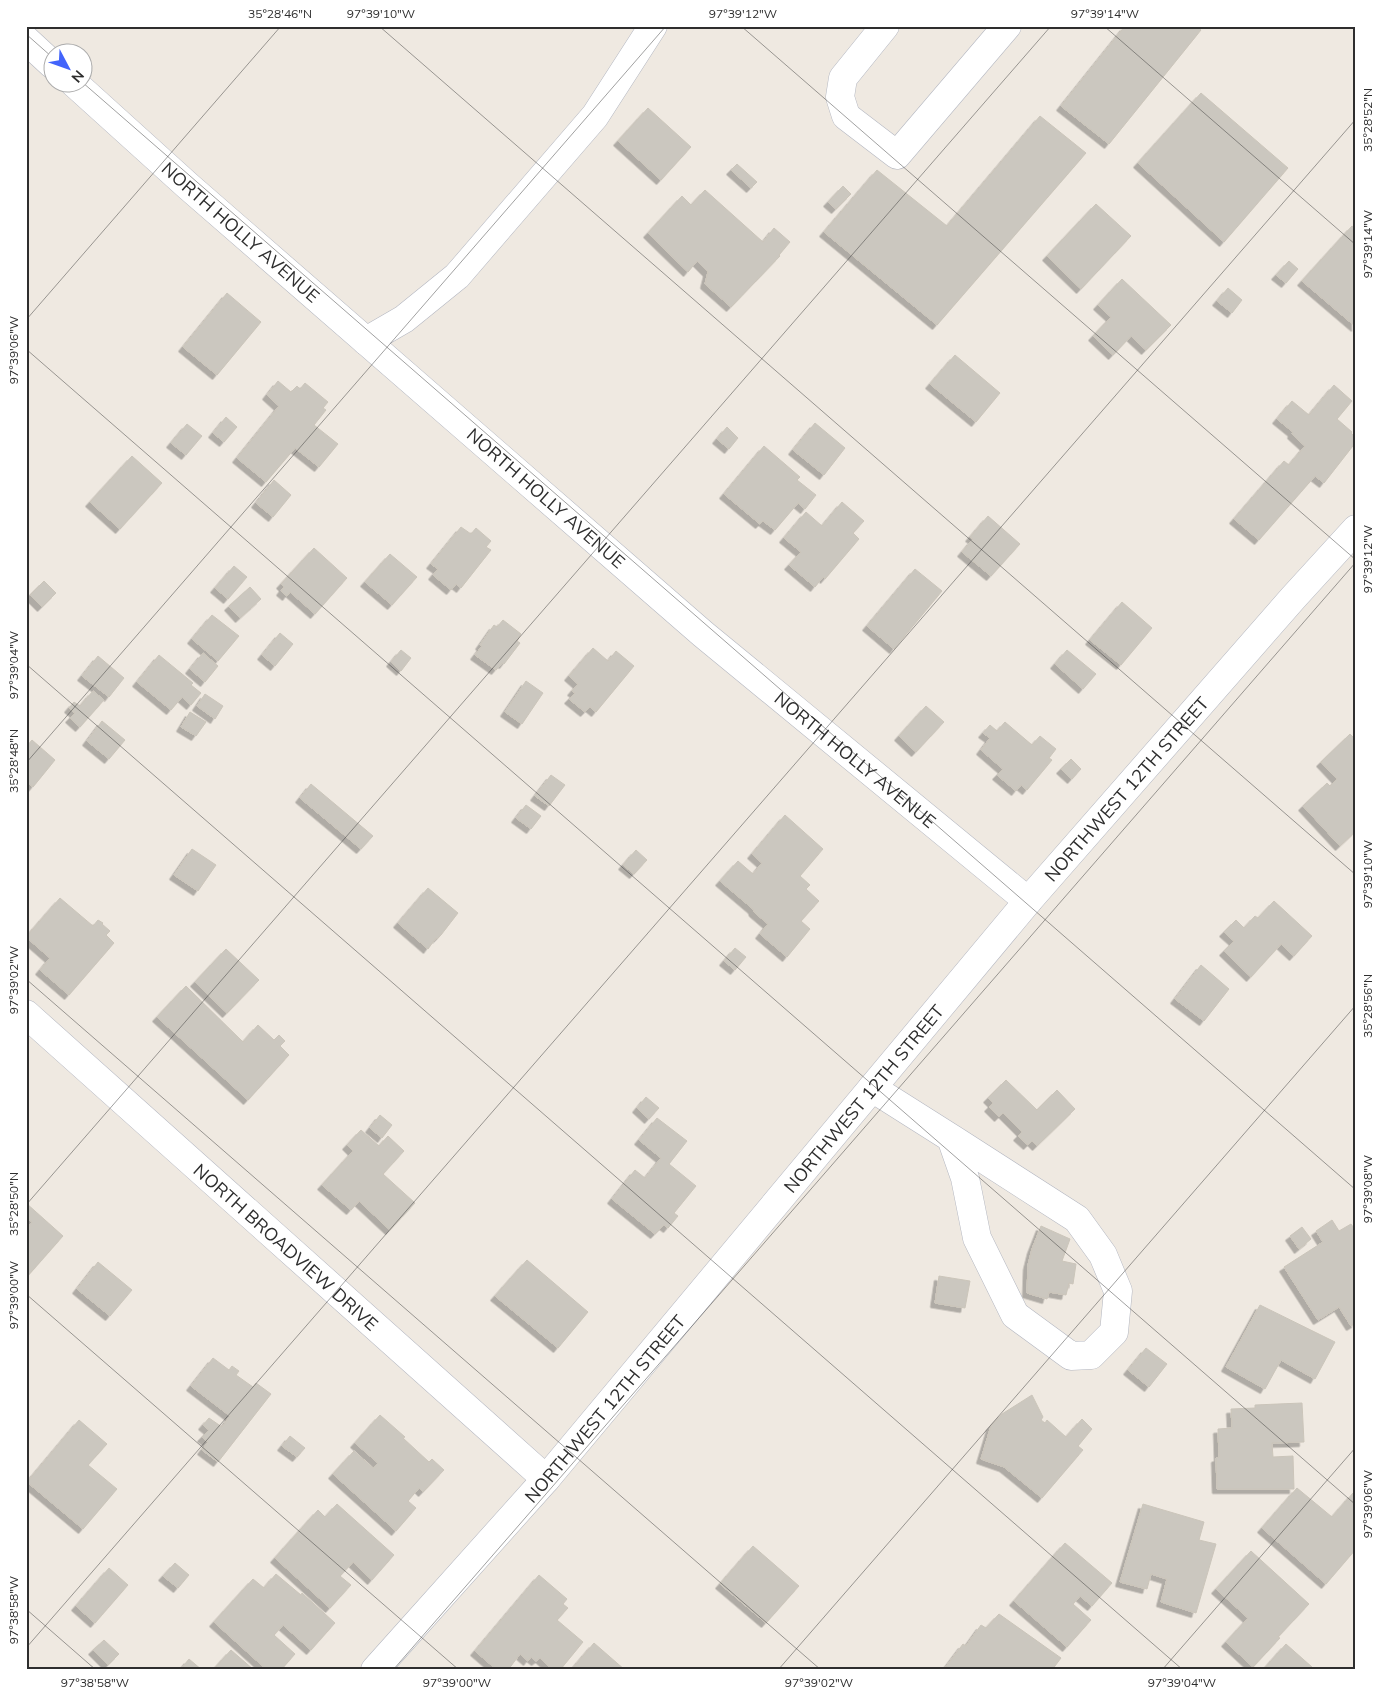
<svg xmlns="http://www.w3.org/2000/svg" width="1382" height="1696" viewBox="0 0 1382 1696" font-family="Mulish,sans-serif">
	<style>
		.building { fill: #cbc7bf; stroke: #cbc5ba; filter: url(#shadow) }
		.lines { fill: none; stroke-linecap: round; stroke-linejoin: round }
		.minor-casing { stroke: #b4b7c1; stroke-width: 29 }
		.minor { stroke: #fff; stroke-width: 28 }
		.ticks { fill: none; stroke: #2e2e2e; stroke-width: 1; stroke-opacity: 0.45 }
		.labels { text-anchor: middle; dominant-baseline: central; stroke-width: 4; stroke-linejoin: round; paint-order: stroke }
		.street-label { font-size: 18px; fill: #2e2e2e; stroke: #fff }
		.neatline { fill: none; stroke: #2e2e2e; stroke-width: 2 }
		.ticks-label { font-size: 12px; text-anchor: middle; fill: #2e2e2e }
	</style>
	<defs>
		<filter id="shadow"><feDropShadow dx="-4.5" dy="4.5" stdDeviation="0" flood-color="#0004"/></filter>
	</defs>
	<rect width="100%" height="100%" fill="#efe9e1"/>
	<path class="building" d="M1125 26H1196L1201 30 1109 144 1061 106Z
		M1201 93 1288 168 1224 242 1138 163Z
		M648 108 691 147 661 180 618 141Z
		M1040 116 1086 153 937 325 824 232 877 170 947 226Z
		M737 164 757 182 751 188 731 170Z
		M843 186 851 194 836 209 828 202Z
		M705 190 763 242 774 228 790 242 779 255 780 256 731 307 705 284 708 272 697 261 688 272 648 233 682 196 691 205Z
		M1096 204 1131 236 1081 289 1047 256Z
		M1352 226 1356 229V327L1302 281Z
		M1289 261 1298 269 1286 283 1276 275Z
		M1122 279 1171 325 1146 350 1131 336 1113 355 1093 336 1111 317 1098 305Z
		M1228 288 1242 300 1232 313 1217 301Z
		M227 293 261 322 217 375 183 347Z
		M955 355 1000 393 976 422 930 384Z
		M278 381 291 392 297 386 300 389 305 383 328 402 323 408 326 410 314 425 338 444 319 467 295 448 266 482 237 458 279 406 267 395Z
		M1334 385 1352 401 1337 419 1352 432 1351 433 1356 438V442L1324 483 1315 476 1259 540 1234 519 1284 461 1289 465 1305 446 1292 434 1293 432 1277 419 1292 401 1309 415Z
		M226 417 237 427 224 442 213 433Z
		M815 423 845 448 824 475 793 450Z
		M187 424 202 436 186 455 171 443Z
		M727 427 738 438 729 449 717 439Z
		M764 446 800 477 797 480 816 495 805 509 798 503 775 530 763 521 760 524 724 494Z
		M132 456 162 483 120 529 90 502Z
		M274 480 291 495 273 517 256 503Z
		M842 502 864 521 853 533 859 539 825 579 823 577 815 587 789 565 801 552 784 538 806 512 822 526Z
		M988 516 1020 544 991 576 962 552 973 539 970 537Z
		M461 527 471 534 476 528 491 541 486 547 491 550 461 588 456 584 451 590 433 575 438 569 431 564Z
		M314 548 347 578 315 614 290 592 287 596 281 591 284 587 281 584Z
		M390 554 417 577 392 605 365 582Z
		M234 566 247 577 228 599 215 588Z
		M915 569 942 591 894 649 867 626Z
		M44 581 56 593 42 607 30 595Z
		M250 587 261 599 240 618 229 606Z
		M1122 602 1152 628 1121 665 1090 640Z
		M212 615 239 636 218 661 192 639Z
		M503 620 521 634 517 641 520 643 504 664 502 663 496 670 475 655 482 646 480 645 494 625 497 627Z
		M280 633 293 644 275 666 262 655Z
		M593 648 608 661 616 651 634 666 596 712 590 707 585 712 569 699 575 693 572 691 578 684 569 676Z
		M401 650 411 658 401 671 391 662Z
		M1067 650 1096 674 1083 689 1055 664Z
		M203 653 218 666 205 682 190 669Z
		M159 655 193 683 191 685 201 693 191 705 182 697 171 710 137 682Z
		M98 656 124 678 109 697 82 676Z
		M526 681 543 693 522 724 505 712Z
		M93 691 104 700 80 727 70 718 75 713 69 708 74 702 80 706Z
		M205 694 223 706 215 719 197 706Z
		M926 706 944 722 916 752 899 736Z
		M190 712 206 722 196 736 181 727Z
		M102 721 125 740 109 759 87 741Z
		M1005 722 1032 745 1040 736 1056 749 1049 758 1052 760 1027 790 1021 785 1016 791 997 775 1003 769 981 750 990 738 983 733 990 725 997 731Z
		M1350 734 1356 740V831L1340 846 1303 806 1327 783 1330 786 1337 779 1321 762Z
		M32 740 55 760 33 787 26 782V747Z
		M1071 759 1081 769 1072 779 1061 769Z
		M551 775 565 785 549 806 535 796Z
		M311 784 373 836 361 849 300 798Z
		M526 805 541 816 531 829 516 818Z
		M785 815 823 849 800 876 810 885 806 889 819 901 801 921 810 929 787 957 760 934 768 924 754 912 753 909 720 881 738 861 753 874 762 863 752 854Z
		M192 849 216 865 198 891 174 875Z
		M636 850 647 860 634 874 623 865Z
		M428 888 458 913 441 935 437 939 436 938 428 949 398 923Z
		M60 898 93 926 98 920 103 923 102 924 110 931 106 935 114 943 69 995 40 970 50 958 26 937Z
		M1274 901 1312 936 1294 956 1281 944 1251 977 1224 951 1234 941 1224 932 1236 920 1244 928 1255 916 1258 918Z
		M735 948 746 957 735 970 724 961Z
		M226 949 259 980 227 1013 195 982Z
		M1201 965 1229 989 1204 1021 1175 999Z
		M186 986 243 1042 258 1025 274 1040 279 1035 285 1041 280 1046 289 1055 248 1100 157 1017Z
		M1006 1080 1037 1110 1057 1090 1075 1109 1037 1146 1032 1141 1028 1145 1018 1136 1022 1132 1003 1113 999 1117 989 1107 993 1103 988 1098Z
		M646 1097 659 1108 649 1119 637 1108Z
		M380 1115 392 1125 382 1138 370 1128Z
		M657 1118 687 1141 669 1164 696 1186 674 1213 678 1216 668 1228 664 1225 655 1234 612 1199 635 1170 645 1178 661 1158 639 1140Z
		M361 1130 379 1146 388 1136 404 1151 383 1174 415 1203 390 1230 359 1201 351 1210 322 1185 353 1151 347 1145Z
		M26 1203 63 1236 26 1278V1229L32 1222 26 1217Z
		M1332 1220 1339 1231 1351 1224 1356 1231V1323L1351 1326 1339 1307 1318 1320 1284 1267 1323 1242 1316 1231Z
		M1041 1226 1070 1239 1062 1261 1076 1264 1073 1284 1069 1283 1066 1295 1049 1292 1047 1299 1027 1293 1028 1265 1032 1249Z
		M1302 1227 1311 1239 1299 1249 1290 1236Z
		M527 1260 588 1312 558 1348 495 1296Z
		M98 1262 132 1290 110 1316 77 1289Z
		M939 1276 970 1281 965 1308 935 1303Z
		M1260 1305 1335 1342 1315 1379 1281 1360 1265 1389 1226 1367Z
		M1146 1348 1167 1364 1149 1387 1128 1370Z
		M213 1358 229 1370 232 1366 239 1371 236 1375 253 1387 256 1383 271 1394 218 1462 202 1450 208 1442 202 1437 209 1430 203 1425 209 1418 222 1427 230 1416 191 1386Z
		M1032 1395 1043 1417 1041 1420 1045 1423 1047 1420 1066 1437 1082 1419 1092 1429 1078 1446 1083 1450 1042 1498 1004 1467 981 1459 991 1426 1002 1414Z
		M1302 1403 1304 1442 1272 1443 1273 1457 1293 1456 1294 1489H1217L1216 1458 1219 1457 1218 1429 1232 1428 1231 1409 1255 1408V1405Z
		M380 1415 405 1437 403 1438 429 1462 432 1459 444 1470 423 1492 419 1488 408 1501 416 1508 396 1531 333 1474 354 1451 373 1468 378 1463 355 1443Z
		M79 1420 107 1444 88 1465 117 1489 83 1529 27 1482Z
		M290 1436 305 1448 297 1457 282 1446Z
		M1297 1488 1332 1517 1353 1493 1356 1496V1549L1326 1584 1262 1528Z
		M337 1504 394 1555 372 1580 353 1562 340 1576 351 1585 330 1608 275 1558 318 1510 325 1517Z
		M1143 1504 1204 1522 1199 1540 1216 1544 1196 1613 1161 1602 1167 1579 1151 1574 1147 1589 1120 1582Z
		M1065 1543 1112 1583 1092 1606 1080 1596 1073 1604 1091 1620 1067 1647 1014 1601Z
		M753 1546 799 1586 766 1623 720 1584Z
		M1251 1551 1309 1604 1278 1637 1280 1638 1253 1667 1226 1642 1248 1618 1216 1589Z
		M175 1563 189 1575 178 1588 163 1576Z
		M109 1568 128 1585 95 1623 76 1606Z
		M276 1574 301 1595 302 1593 335 1623 311 1650 283 1625 274 1635 295 1654 281 1670H267L214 1622 253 1579 264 1588Z
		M539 1575 567 1599 563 1604 568 1608 557 1620 583 1642 560 1670H549L551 1668 540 1658 536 1661 531 1657 528 1661 520 1654 508 1670H497L475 1651Z
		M999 1614 1061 1658 1052 1670H1018L1015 1667 1013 1670H947L945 1668 963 1644 966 1646 981 1625 986 1628Z
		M104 1640 119 1654 108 1665 93 1650Z
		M594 1643 625 1670H571Z
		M1286 1644 1312 1667 1310 1670H1263Z
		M231 1650 254 1670H213Z
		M189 1659 202 1670H180Z"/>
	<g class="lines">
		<defs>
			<g id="minor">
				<path d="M885 26 843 78 840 97 846 116 897 155 1007 26"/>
				<path d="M26 40 52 64"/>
				<path id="s1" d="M73 82 188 186 703 634 1028 901"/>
				<path d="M366 341 404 319 457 276 595 116 653 26"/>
				<path id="s2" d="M26 1014 546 1479"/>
				<path d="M872 1088 951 1138 965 1178 977 1238 1015 1315 1071 1356 1091 1355 1114 1332 1118 1291 1103 1255 1077 1219 951 1138"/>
				<path id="s3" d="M375 1670 546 1479 1028 901 1293 598 1356 529"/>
			</g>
		</defs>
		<use href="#minor" class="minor-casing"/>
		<use href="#minor" class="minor"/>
	</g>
	<path class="ticks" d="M379 26 1356 875M741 26 1356 560M1104 26 1356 245M26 34 52 57M82 82 1356 1190M26 320 281 26M26 349 1356 1505M26 664 1183 1670M26 763 666 26M26 979 821 1670M26 1205 1051 26M26 1294 459 1670M26 1609 96 1670M26 1648 1356 119M393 1670 1356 562M778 1670 1356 1005M1162 1670 1356 1447"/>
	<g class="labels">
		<g class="street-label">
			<text stroke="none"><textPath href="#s1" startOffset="225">NORTH HOLLY AVENUE</textPath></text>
			<text stroke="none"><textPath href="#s1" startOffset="630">NORTH HOLLY AVENUE</textPath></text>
			<text stroke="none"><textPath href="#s1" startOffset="1035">NORTH HOLLY AVENUE</textPath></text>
			<text stroke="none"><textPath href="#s3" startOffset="1158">NORTHWEST 12TH STREET</textPath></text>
			<text stroke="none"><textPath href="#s3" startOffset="752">NORTHWEST 12TH STREET</textPath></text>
			<text stroke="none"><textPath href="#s2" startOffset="349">NORTH BROADVIEW DRIVE</textPath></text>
			<text stroke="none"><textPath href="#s3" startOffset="348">NORTHWEST 12TH STREET</textPath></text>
		</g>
	</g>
	<rect width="1382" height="1696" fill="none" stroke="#ffffff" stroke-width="55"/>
	<g transform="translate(68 68) rotate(131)"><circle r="24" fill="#ffffff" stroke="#ababab"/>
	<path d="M0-4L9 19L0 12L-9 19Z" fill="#4264fb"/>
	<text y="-8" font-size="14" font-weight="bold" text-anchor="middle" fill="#2e2e2e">N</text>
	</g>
	<rect x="28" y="28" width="1326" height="1640" class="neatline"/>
	<g class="ticks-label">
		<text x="280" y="18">35°28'46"N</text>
		<text x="381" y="18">97°39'10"W</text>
		<text x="743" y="18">97°39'12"W</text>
		<text x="1105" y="18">97°39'14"W</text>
		<text transform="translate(1368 120) rotate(-90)" y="4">35°28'52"N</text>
		<text transform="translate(1368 244) rotate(-90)" y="4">97°39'14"W</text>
		<text transform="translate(14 350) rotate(-90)" y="4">97°39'06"W</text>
		<text transform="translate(1368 559) rotate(-90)" y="4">97°39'12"W</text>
		<text transform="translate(14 665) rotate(-90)" y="4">97°39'04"W</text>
		<text transform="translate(14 761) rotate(-90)" y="4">35°28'48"N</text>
		<text transform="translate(1368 874) rotate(-90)" y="4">97°39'10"W</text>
		<text transform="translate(14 980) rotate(-90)" y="4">97°39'02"W</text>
		<text transform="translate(1368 1006) rotate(-90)" y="4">35°28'56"N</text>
		<text transform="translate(1368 1189) rotate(-90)" y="4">97°39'08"W</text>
		<text transform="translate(14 1204) rotate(-90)" y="4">35°28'50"N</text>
		<text transform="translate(14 1295) rotate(-90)" y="4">97°39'00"W</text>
		<text transform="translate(1368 1504) rotate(-90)" y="4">97°39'06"W</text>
		<text transform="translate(14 1610) rotate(-90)" y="4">97°38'58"W</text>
		<text x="95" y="1687">97°38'58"W</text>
		<text x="457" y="1687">97°39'00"W</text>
		<text x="819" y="1687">97°39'02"W</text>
		<text x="1182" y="1687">97°39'04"W</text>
	</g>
</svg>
